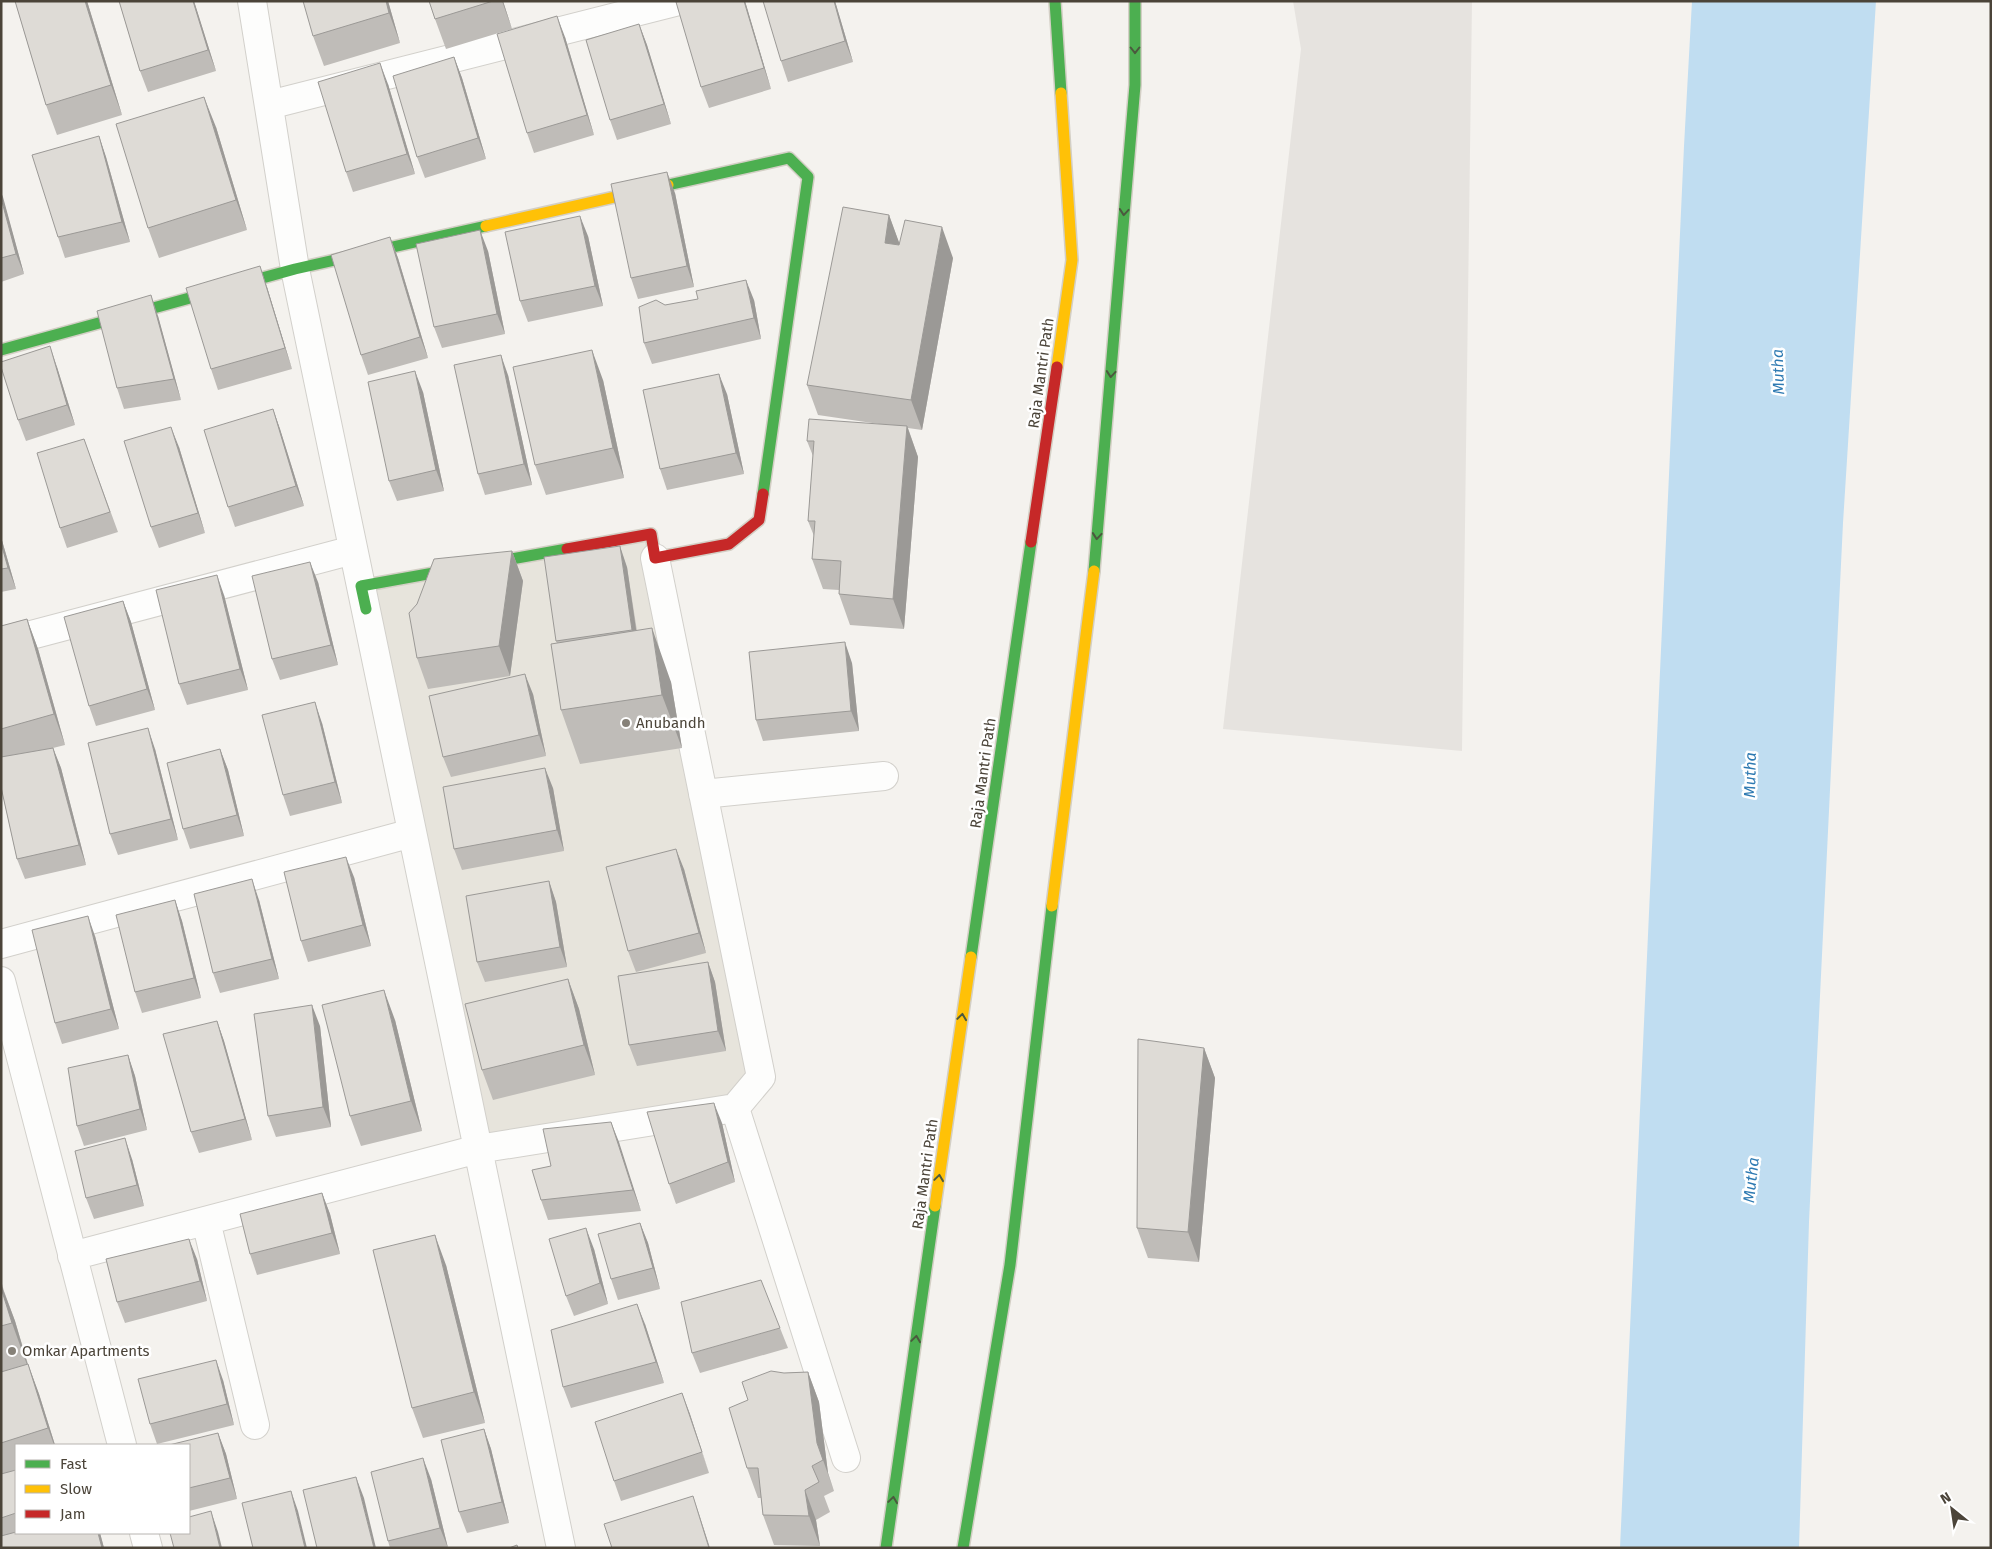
<svg xmlns="http://www.w3.org/2000/svg" width="1992" height="1549" viewBox="0 0 1992 1549" font-family="'Fira Sans',sans-serif">
	<style>
		.residential { fill: #e7e4dc }
		.parking { fill: #e6e3df }
		.water { fill: #c0ddf1 }
		.lines { fill: none; stroke-linecap: round; stroke-linejoin: round }
		.street-casing { stroke: #d2d0cb; stroke-width: 30 }
		.fast-casing { stroke: #d3cfc5; stroke-width: 14 }
		.slow-casing { stroke: #d3cfc5; stroke-width: 14 }
		.jam-casing { stroke: #d3cfc5; stroke-width: 14 }
		.street { stroke: #fdfdfc; stroke-width: 28 }
		.fast { stroke: #4caf50; stroke-width: 11 }
		.slow { stroke: #ffc107; stroke-width: 11 }
		.jam { stroke: #c62828; stroke-width: 11 }
		.wall { fill: #bfbcb8 }
		.shaded-wall { fill: #9b9996 }
		.building { fill: #dedbd6; stroke: #9b9996 }
		.oneway { stroke: #4b593e }
		.poi-dot { fill: #868178; stroke: #fff; stroke-width: 2 }
		.labels { text-anchor: middle; dominant-baseline: central; stroke-width: 5; stroke-linejoin: round; paint-order: stroke }
		.street-label { font-size: 15px; fill: #4b4439; stroke: #fff }
		.poi-label { font-size: 15px; fill: #4b4439; stroke: #fff; text-anchor: start }
		.water-label { font-size: 16px; font-style: italic; fill: #2e7ab2; stroke: #fff }
	</style>
	<rect width="100%" height="100%" fill="#f4f2ee"/>
	<path class="residential" d="M651 534 761 1077 735 1108 478 1149 361 586Z"/>
	<path class="parking" d="M1293 1H1472L1462 751 1223 729 1301 49Z"/>
	<path class="water" d="M1692 1H1876L1843 523 1809 1222 1799 1548H1620L1684 146Z"/>
	<g class="lines">
		<defs>
			<path id="street" d="M252 1 295 269 561 1548
				M269 105 679 1
				M1 643 353 550
				M703 794 884 776
				M1 944 412 833
				M1 981 122 1445
				M735 1108 846 1458
				M206 1221 255 1425
				M72 1256 478 1149 735 1108 761 1077 655 558
				M144 1533 148 1548"/>
			<path id="fast" d="M1055 1 1061 93
				M668 185 789 158 808 177 763 494
				M1 350 295 269 486 226
				M1094 571 1135 85V1
				M366 609 361 586 567 549
				M971 957 1031 542
				M886 1548 935 1206
				M963 1548 1010 1265 1052 906"/>
			<path id="slow" d="M486 226 668 185
				M1057 367 1072 260 1061 93
				M1052 906 1094 571
				M935 1206 971 957"/>
			<path id="jam" d="M1031 542 1057 367
				M567 549 651 534 655 558 729 544 759 520 763 494"/>
		</defs>
		<use href="#street" class="street-casing"/>
		<use href="#fast" class="fast-casing"/>
		<use href="#slow" class="slow-casing"/>
		<use href="#jam" class="jam-casing"/>
		<use href="#street" class="street"/>
		<use href="#fast" class="fast"/>
		<use href="#slow" class="slow"/>
		<use href="#jam" class="jam"/>
	</g>
	<path class="wall" d="M15 1H87L122 115 57 135 46 105Z
		M119 1H194L216 71 148 92 140 71Z
		M388 1 400 43 324 66 313 36Z
		M429 1H503L512 29 446 49 435 19Z
		M745 1 771 89 709 108 701 87Z
		M835 1 853 62 788 82 781 61Z
		M639 24 647 45 671 124 617 140 610 120Z
		M565 37 594 135 534 153 527 133Z
		M454 57 462 78 486 159 425 178 417 157Z
		M388 84 415 174 353 192 346 172Z
		M216 127 247 230 159 258 148 228Z
		M99 136 106 157 130 242 65 258 58 237Z
		M1 192 24 274 1 282Z
		M675 193 694 287 638 299 631 278Z
		M889 215 899 243 953 258 922 430 908 428 918 457 904 629 850 625 839 594V590L823 589 812 559 814 536 808 521 813 456 807 441 886 425 818 415 807 385Z
		M588 236 603 306 528 322 520 301Z
		M390 237 398 258 428 358 368 375 361 355Z
		M488 251 505 334 442 348 434 327Z
		M267 287 292 369 218 390 211 369Z
		M754 300 761 339 652 364 644 343 665 305Z
		M158 316 181 400 124 409 117 388Z
		M57 367 75 425 26 441 18 420Z
		M508 375 532 485 485 495 478 474Z
		M603 380 624 478 546 495 535 465Z
		M423 392 444 491 397 501 389 481Z
		M727 394 744 474 667 490 660 469Z
		M273 409 280 429 304 506 235 527 228 507Z
		M84 439 118 532 67 548 60 528Z
		M179 447 205 533 159 548 151 527Z
		M1 537 16 589 1 592Z
		M512 551 523 581 510 676 428 689 417 658Z
		M627 567 637 631 671 682 682 748 580 764 561 710 557 643 556 641Z
		M318 582 338 665 280 680 272 659Z
		M224 595 248 690 187 705 179 684Z
		M123 601 131 622 155 710 96 726 89 706Z
		M27 619 38 649 65 745 53 748 61 768 86 865 25 879 17 859 1 787V626Z
		M852 663 859 731 763 741 756 720Z
		M533 694 546 756 451 777 443 757Z
		M322 723 342 803 290 816 283 795Z
		M155 749 178 840 118 855 110 834Z
		M220 749 228 770 244 836 190 849 183 829Z
		M553 788 564 851 462 870 454 849Z
		M684 869 706 953 636 972 628 951Z
		M354 877 371 946 308 962 301 941Z
		M549 881 556 902 567 967 485 982 477 962Z
		M175 900 182 921 201 998 142 1013 135 992Z
		M259 900 279 979 220 993 213 973Z
		M95 936 119 1029 62 1044 55 1023Z
		M708 962 715 982 726 1051 637 1066 629 1045Z
		M568 979 579 1009 595 1075 493 1100 482 1070Z
		M395 1020 422 1131 361 1146 350 1116Z
		M217 1021 224 1041 252 1140 199 1153 191 1132Z
		M320 1026 331 1127 276 1137 268 1116Z
		M1204 1048 1215 1078 1199 1262 1148 1258 1137 1228Z
		M128 1055 135 1076 147 1130 84 1146 77 1126Z
		M611 1122 641 1211 548 1220 541 1200Z
		M722 1123 735 1182 676 1204 669 1184Z
		M132 1159 144 1206 94 1219 86 1198Z
		M322 1193 330 1214 340 1254 257 1275 250 1254Z
		M640 1223 648 1243 660 1289 618 1300 611 1279Z
		M594 1249 608 1304 574 1316 566 1296Z
		M197 1259 207 1301 125 1323 117 1302Z
		M446 1265 485 1423 423 1438 412 1408Z
		M1 1280 4 1291 15 1321 28 1364 39 1394 55 1445H16V1533H100L104 1548H1Z
		M645 1324 664 1383 571 1408 563 1387Z
		M780 1328 788 1348 700 1373 692 1353Z
		M808 1372 819 1402 828 1473 834 1491 824 1496 830 1512 816 1520 820 1546 774 1545 763 1515 761 1498H758L747 1468 748 1400 784 1373Z
		M223 1380 234 1425 157 1444 150 1424Z
		M682 1393 709 1473 621 1501 614 1481Z
		M484 1429 491 1449 509 1523 467 1533 459 1512Z
		M218 1433 226 1454 237 1499 189 1511V1445Z
		M431 1479 448 1548H390L388 1541Z"/>
	<path class="shaded-wall" d="M85 1H87L122 115 111 85Z
		M193 1H194L216 71 208 50Z
		M386 1H388L400 43 389 13Z
		M502 1H503L512 29Z
		M744 1H745L771 89 764 68Z
		M834 1H835L853 62 845 41Z
		M557 16 565 37 594 135 587 115Z
		M639 24 647 45 671 124 664 104Z
		M454 57 462 78 486 159 478 138Z
		M380 63 388 84 415 174 407 154Z
		M204 97 216 127 247 230 236 200Z
		M99 136 106 157 130 242 122 222Z
		M667 172 675 193 694 287 687 266Z
		M1 192 3 197 24 274 16 254 1 198Z
		M889 215 900 245 885 243Z
		M580 216 588 236 603 306 595 286Z
		M942 227 953 258 922 430 911 400Z
		M480 230 488 251 505 334 497 314Z
		M390 237 398 258 428 358 420 337Z
		M260 266 267 287 292 369 285 348Z
		M746 280 754 300 761 339 754 318Z
		M151 295 158 316 181 400 174 379Z
		M50 346 57 367 75 425 67 405Z
		M592 350 603 380 624 478 613 448Z
		M501 355 508 375 532 485 524 464Z
		M415 371 423 392 444 491 436 470Z
		M719 374 727 394 744 474 736 453Z
		M273 409 280 429 304 506 296 486Z
		M907 426 918 457 904 629 893 599Z
		M171 427 179 447 205 533 198 513Z
		M1 537 16 589 8 568 1 543Z
		M620 546 627 567 639 650 632 630Z
		M512 551 523 581 510 676 499 646Z
		M310 562 318 582 338 665 331 645Z
		M217 575 224 595 248 690 240 669Z
		M123 601 131 622 155 710 147 689Z
		M27 619 38 649 65 745 54 714Z
		M652 628 671 682 682 748 662 695Z
		M845 642 852 663 859 731 851 711Z
		M525 674 533 694 546 756 539 735Z
		M315 702 322 723 342 803 335 782Z
		M148 728 155 749 178 840 171 819Z
		M53 748 61 768 86 865 79 845Z
		M220 749 228 770 244 836 237 815Z
		M545 768 553 788 564 851 557 830Z
		M676 849 684 869 706 953 699 933Z
		M346 857 354 877 371 946 363 925Z
		M252 879 259 900 279 979 272 959Z
		M549 881 556 902 567 967 560 947Z
		M175 900 182 921 201 998 194 978Z
		M88 916 95 936 119 1029 111 1009Z
		M708 962 715 982 726 1051 718 1031Z
		M568 979 579 1009 595 1075 584 1045Z
		M384 990 395 1020 422 1131 411 1101Z
		M312 1005 320 1026 331 1127 323 1107Z
		M217 1021 224 1041 252 1140 245 1119Z
		M1204 1048 1215 1078 1199 1262 1188 1232Z
		M128 1055 135 1076 147 1130 140 1109Z
		M714 1103 722 1123 735 1182 728 1162Z
		M611 1122 619 1142 641 1211 633 1190Z
		M125 1138 132 1159 144 1206 137 1185Z
		M322 1193 330 1214 340 1254 332 1233Z
		M640 1223 648 1243 660 1289 653 1268Z
		M586 1228 594 1249 608 1304 600 1283Z
		M435 1235 446 1265 485 1423 474 1392Z
		M189 1239 197 1259 207 1301 200 1281Z
		M1 1284 15 1321 31 1376 12 1323 1 1288Z
		M637 1304 645 1324 664 1383 656 1362Z
		M216 1360 223 1380 234 1425 227 1404Z
		M28 1364 39 1394 55 1445H54L48 1428Z
		M808 1372 819 1402 828 1473 834 1491 823 1460 817 1443Z
		M682 1393 690 1414 709 1473 702 1452Z
		M484 1429 491 1449 509 1523 502 1502Z
		M218 1433 226 1454 237 1499 230 1478Z
		M423 1458 431 1479 448 1548 440 1528Z
		M356 1477 364 1498 376 1548H374Z
		M805 1490 816 1520 820 1546 809 1516Z
		M291 1491 298 1511 307 1548H305Z
		M693 1496 700 1517 710 1548H709Z
		M211 1511 218 1532 222 1548H220Z
		M98 1533H100L104 1548H102Z"/>
	<path class="building" d="M15 1H85L111 85 46 105Z
		M119 1H193L208 50 140 71Z
		M303 1H386L389 13 313 36Z
		M429 1H493L435 19Z
		M680 1H744L764 68 701 87 676 2Z
		M763 1H834L845 41 781 61Z
		M557 16 587 115 527 133 497 34Z
		M639 24 664 104 610 120 586 40Z
		M454 57 478 138 417 157 393 76Z
		M380 63 407 154 346 172 318 82Z
		M204 97 236 200 148 228 116 124Z
		M99 136 122 222 58 237 32 155Z
		M667 172 687 266 631 278 611 184Z
		M1 198 16 254 1 258Z
		M843 207 889 215 885 243 899 245 905 220 942 227 911 400 807 385Z
		M580 216 595 286 520 301 505 232Z
		M480 230 497 314 434 327 416 244Z
		M390 237 420 337 361 355 331 255Z
		M260 266 285 348 211 369 186 288Z
		M746 280 754 318 644 343 639 307 656 300 665 305 698 299 696 291Z
		M151 295 174 379 117 388 97 311Z
		M50 346 67 405 18 420 1 367V362Z
		M592 350 613 448 535 465 513 367Z
		M501 355 524 464 478 474 454 365Z
		M415 371 436 470 389 481 368 382Z
		M719 374 736 453 660 469 643 390Z
		M273 409 296 486 228 507 204 430Z
		M809 419 907 426 893 599 839 594 841 561 812 559 815 521H808L814 441H807Z
		M171 427 198 513 151 527 124 441Z
		M84 439 110 512 60 528 37 453Z
		M1 543 8 568 1 569Z
		M620 546 632 630 556 641 544 557Z
		M512 551 499 646 417 658 409 613 417 604 434 559Z
		M310 562 331 645 272 659 252 576Z
		M217 575 240 669 179 684 156 590Z
		M123 601 147 689 89 706 64 617Z
		M27 619 54 714 1 729V626Z
		M652 628 662 695 561 710 551 644Z
		M845 642 851 711 756 720 749 652Z
		M525 674 539 735 443 757 429 696Z
		M315 702 335 782 283 795 262 715Z
		M148 728 171 819 110 834 88 743Z
		M53 748 79 845 17 859 1 787V757Z
		M220 749 237 815 183 829 167 763Z
		M545 768 557 830 454 849 443 787Z
		M676 849 699 933 628 951 606 867Z
		M346 857 363 925 301 941 284 872Z
		M252 879 272 959 213 973 194 894Z
		M549 881 560 947 477 962 466 896Z
		M175 900 194 978 135 992 116 915Z
		M88 916 111 1009 55 1023 32 930Z
		M708 962 718 1031 629 1045 618 976Z
		M568 979 584 1045 482 1070 465 1004Z
		M384 990 411 1101 350 1116 322 1005Z
		M312 1005 323 1107 268 1116 254 1014Z
		M217 1021 245 1119 191 1132 163 1034Z
		M1138 1039 1204 1048 1188 1232 1137 1228Z
		M128 1055 140 1109 77 1126 68 1068Z
		M714 1103 728 1162 669 1184 647 1112Z
		M611 1122 633 1190 541 1200 532 1170 551 1166 543 1129Z
		M125 1138 137 1185 86 1198 75 1151Z
		M322 1193 332 1233 250 1254 240 1214Z
		M640 1223 653 1268 611 1279 598 1234Z
		M586 1228 600 1283 566 1296 549 1239Z
		M435 1235 474 1392 412 1408 373 1250Z
		M189 1239 200 1281 117 1302 106 1259Z
		M761 1280 780 1328 692 1353 681 1302Z
		M1 1288 12 1323 1 1326Z
		M637 1304 656 1362 563 1387 551 1330Z
		M216 1360 227 1404 150 1424 138 1379Z
		M28 1364 48 1428 1 1443V1372Z
		M771 1371 784 1373 808 1372 817 1443 823 1460 812 1466 819 1482 805 1490 809 1516 763 1515 758 1468H747L729 1408 748 1400 742 1382Z
		M682 1393 702 1452 614 1481 595 1422Z
		M484 1429 502 1502 459 1512 441 1440Z
		M218 1433 230 1478 189 1488V1445H169Z
		M423 1458 440 1528 388 1541 371 1472Z
		M16 1470V1513L1 1518V1474Z
		M356 1477 374 1548H317L303 1490Z
		M291 1491 305 1548H253L242 1503Z
		M693 1496 709 1548H612L604 1524Z
		M211 1511 220 1548H174L170 1533H189V1517Z
		M16 1532V1533H98L102 1548H1V1536Z
		M517 1545 518 1548H509Z"/>
	<defs><path id="oneway-chevron" d="M-2-3.5L2.5 0L-2 3.5" fill="none" stroke-width="1.6" stroke-linecap="round" stroke-linejoin="round" transform="scale(1.25)"/></defs>
	<g class="oneway">
		<use href="#oneway-chevron" transform="translate(1135 50) rotate(90)"/>
		<use href="#oneway-chevron" transform="translate(1124 212) rotate(95)"/>
		<use href="#oneway-chevron" transform="translate(1111 374) rotate(95)"/>
		<use href="#oneway-chevron" transform="translate(1097 536) rotate(95)"/>
		<use href="#oneway-chevron" transform="translate(962 1017) rotate(-82)"/>
		<use href="#oneway-chevron" transform="translate(939 1178) rotate(-82)"/>
		<use href="#oneway-chevron" transform="translate(916 1339) rotate(-82)"/>
		<use href="#oneway-chevron" transform="translate(893 1500) rotate(-82)"/>
	</g>
	<g class="poi-dot">
		<circle cx="626" cy="723" r="5"/>
		<circle cx="12" cy="1351" r="5"/>
	</g>
	<g class="labels">
		<g class="street-label">
			<text transform="translate(1041 373) rotate(-82)">Raja Mantri Path</text>
			<text transform="translate(983 773) rotate(-82)">Raja Mantri Path</text>
			<text transform="translate(925 1174) rotate(-82)">Raja Mantri Path</text>
		</g>
		<g class="poi-label">
			<text x="636" y="723">Anubandh</text>
			<text x="22" y="1351">Omkar Apartments</text>
		</g>
		<g class="water-label">
			<text transform="translate(1778 372) rotate(-92)">Mutha</text>
			<text transform="translate(1750 775) rotate(-89)">Mutha</text>
			<text transform="translate(1751 1180) rotate(-84)">Mutha</text>
		</g>
	</g>
	<rect width="1992" height="1549" fill="none" stroke="#4b4439" stroke-width="5"/>
	<rect x="15" y="1444" width="175" height="90" fill="#ffffff" stroke="#b7b4b0"/>
	<rect x="25" y="1460" width="25" height="8" fill="#4caf50" stroke="#b7b4b0"/>
	<text x="60" y="1469" font-size="15" fill="#4b4439">Fast</text>
	<rect x="25" y="1485" width="25" height="8" fill="#ffc107" stroke="#b7b4b0"/>
	<text x="60" y="1494" font-size="15" fill="#4b4439">Slow</text>
	<rect x="25" y="1510" width="25" height="8" fill="#c62828" stroke="#b7b4b0"/>
	<text x="60" y="1519" font-size="15" fill="#4b4439">Jam</text>
	<g transform="translate(1952 1509) rotate(330)" stroke="#ffffff" stroke-width="4" paint-order="stroke">
	<path d="M0-4L9 19L0 12L-9 19Z" fill="#4b4439"/>
	<text y="-8" font-size="14" font-weight="bold" text-anchor="middle" fill="#4b4439">N</text>
	</g>
</svg>
